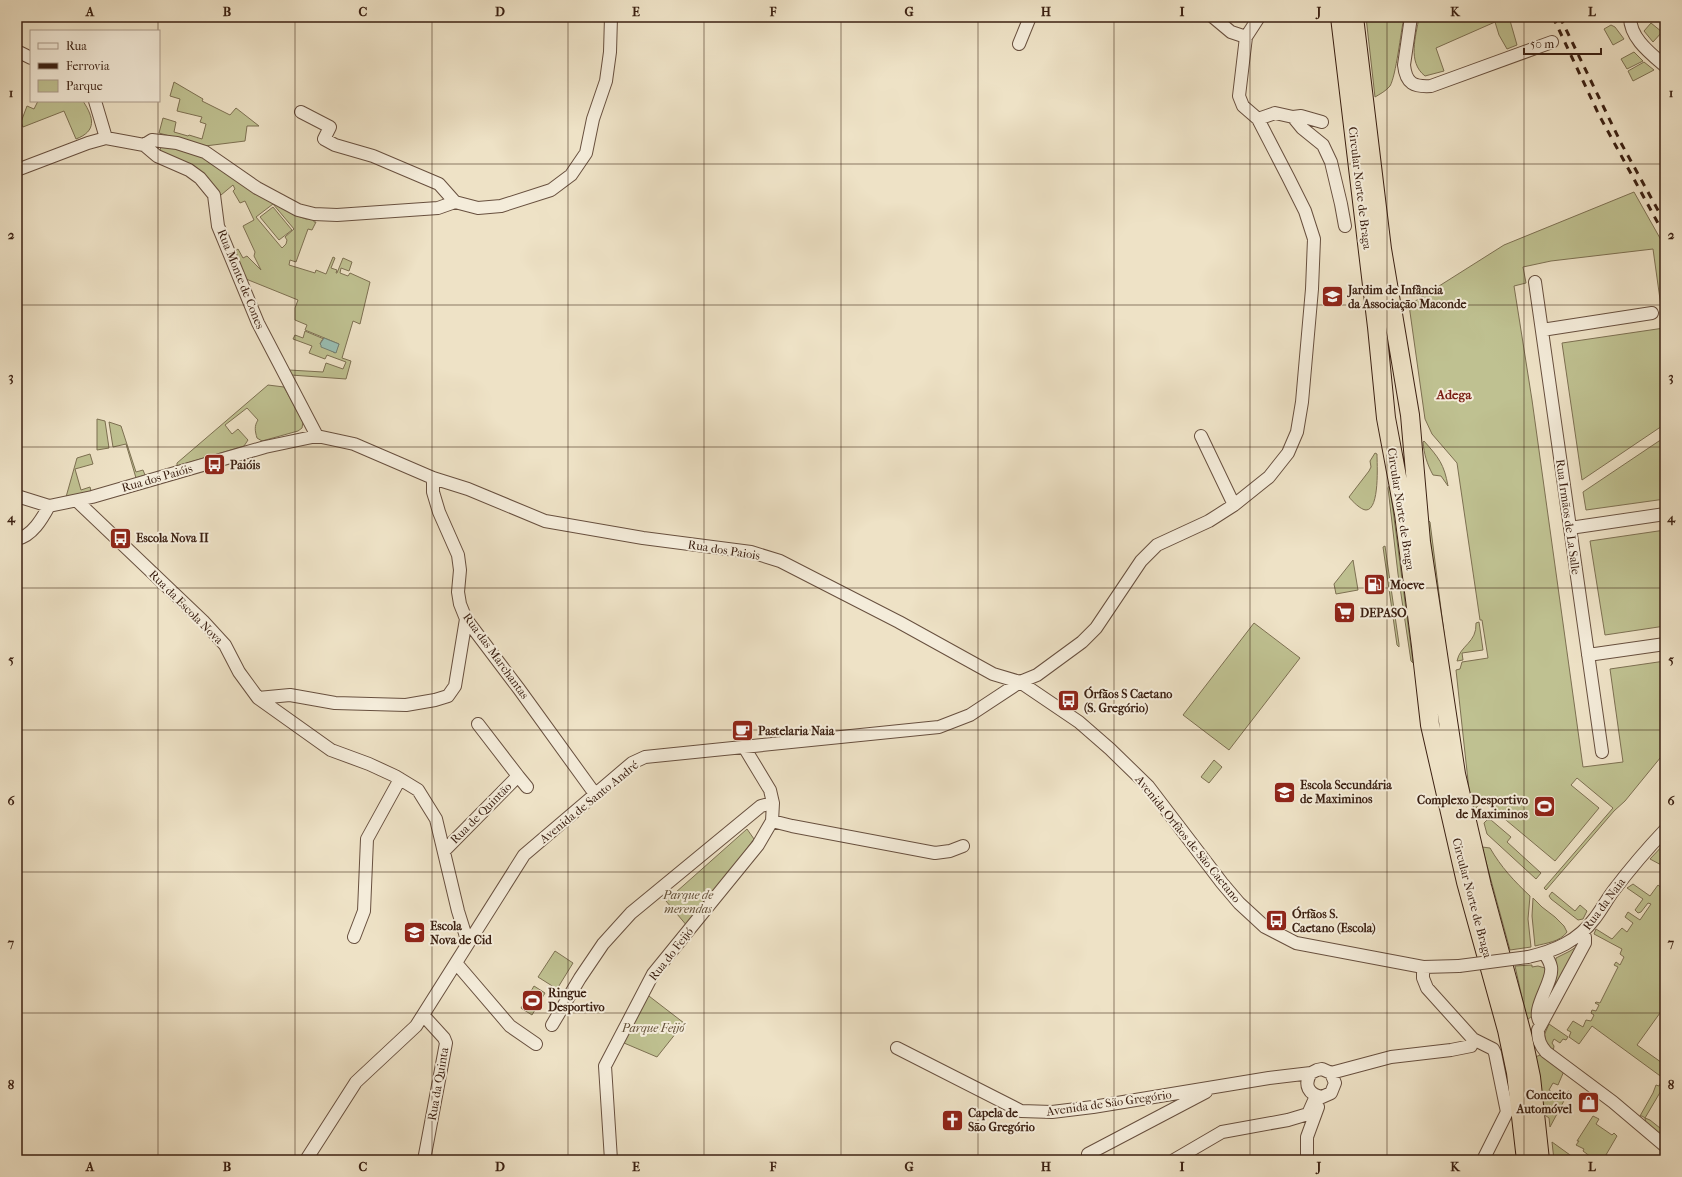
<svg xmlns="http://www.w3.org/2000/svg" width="1682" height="1177" viewBox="0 0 1682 1177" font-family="'IM FELL French Canon',serif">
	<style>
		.green { fill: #bfc191; stroke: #7d7052; fill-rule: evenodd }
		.water { fill: #99beb3; stroke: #737f73 }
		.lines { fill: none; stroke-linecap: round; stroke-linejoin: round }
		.minor-casing { stroke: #68503f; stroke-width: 14 }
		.highway-casing { stroke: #3b2012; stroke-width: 20 }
		.minor { stroke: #f4ecda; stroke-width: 12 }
		.highway { stroke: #eee2c6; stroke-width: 18 }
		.rail { stroke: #3b2012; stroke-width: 3; stroke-dasharray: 7 7; stroke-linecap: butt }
		.minor-bridge-casing { stroke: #68503f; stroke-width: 14; stroke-linecap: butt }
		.minor-bridge { stroke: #f4ecda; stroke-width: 12 }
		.grid { fill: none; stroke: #3b2012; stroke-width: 1; stroke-opacity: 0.55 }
		.labels { text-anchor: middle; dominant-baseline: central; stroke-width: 4; stroke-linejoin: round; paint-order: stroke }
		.street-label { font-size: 12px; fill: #3b2012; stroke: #f4ecda }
		.poi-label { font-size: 12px; font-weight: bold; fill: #3b2012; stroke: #f4ecda; text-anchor: start }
		.park-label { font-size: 12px; font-style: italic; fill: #635038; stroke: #f4ecda }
		.neighbourhood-label { font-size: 13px; font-weight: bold; fill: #7a1f14; stroke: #f4ecda }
		.neatline { fill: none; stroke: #3b2012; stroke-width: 1.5 }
		.grid-label { font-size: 13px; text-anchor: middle; font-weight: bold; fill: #3b2012 }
	</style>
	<rect width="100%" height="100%" fill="#eee2c6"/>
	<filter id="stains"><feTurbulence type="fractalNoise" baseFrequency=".005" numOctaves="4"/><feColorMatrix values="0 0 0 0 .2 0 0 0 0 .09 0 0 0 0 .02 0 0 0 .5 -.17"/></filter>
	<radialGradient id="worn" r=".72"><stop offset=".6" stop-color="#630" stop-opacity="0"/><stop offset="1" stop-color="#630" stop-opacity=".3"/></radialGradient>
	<path class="green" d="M1366 17H1404C1401 31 1396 76 1390 86 1386 91 1380 94 1375 97Z
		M1419 17H1509L1517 45 1507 49 1499 35 1495 22 1436 48 1444 71 1425 76C1407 62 1416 36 1419 17Z
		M1651 23 1662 32 1653 42 1644 31Z
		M1611 25 1615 27 1624 39 1613 45 1604 29Z
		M1634 52 1643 61 1627 69 1621 59Z
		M1644 62 1654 70 1633 81 1628 71Z
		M174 82 203 99 202 101 230 115 236 108 259 126H247L245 141 205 146 159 133 163 118 176 122 174 132 188 136 189 135 202 139 206 124 200 122 202 117 177 111 180 99 170 96Z
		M38 101H83C94 118 97 131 76 139L64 111 23 127 21 122 27 106 34 109Z
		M161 147H176L201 156 295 215 306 219H314V222H316L312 230 308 229 296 262 290 260 289 265 315 273 316 270 326 274 333 257 335 258 331 268 337 270 336 273H337L343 258 352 262 349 271 341 268 340 273 348 276 350 273 370 282 360 324 353 321 342 358 351 361 346 379 291 375 289 370 323 372 326 363 343 369 346 362 327 355 325 359 309 353 312 346 293 339 295 335 303 338 305 331 324 339 322 340 320 344 335 353 339 344 305 330 307 325 295 320V308L298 300 246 279 234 252 238 249 243 258 247 256 261 270 254 256 255 252 243 226 254 220 245 201 240 203 233 191 235 189 233 185 221 195 202 176 159 153ZM273 204 294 229 285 237 287 240 286 244 282 248 256 217Z
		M1634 192 1665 247V424L1582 480 1562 343 1664 328 1653 249 1551 261 1523 267 1526 283 1514 286 1532 400 1583 767 1623 762 1610 669 1665 661V752L1625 801 1614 811 1546 890 1544 888 1613 808 1577 778 1571 785 1599 808 1555 861 1482 800 1473 812 1470 799 1456 670 1460 669 1462 662 1488 658 1482 620H1480L1457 463 1432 434 1425 419 1409 305 1504 245Z
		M273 207 292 230 279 240 260 217Z
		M268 385 284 387 303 422 302 428 298 431 262 441 257 438C255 431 254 426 258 420L247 408 225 425 232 434 238 429 248 440 244 446 177 466V463Z
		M97 419 105 421 109 448 97 450Z
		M109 422 121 426 136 472 143 470 145 475 136 478 126 444 113 447Z
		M1665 437V499L1586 510 1583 492Z
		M1424 441C1439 458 1444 464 1448 486L1441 476 1433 475C1427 464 1424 454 1423 442Z
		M1375 453 1377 454C1377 463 1380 510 1366 510 1361 510 1352 501 1349 497L1369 471 1371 467 1370 461Z
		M90 454 93 464 75 469 81 490 90 487 91 491 66 497 77 458Z
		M1389 486 1390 487 1413 663 1411 661 1398 574 1388 488Z
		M1429 521 1430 522 1444 633 1442 631 1428 523Z
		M1665 530V626L1605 635 1590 541Z
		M1385 546 1399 644V647L1397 645 1383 547Z
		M1353 560 1358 590 1336 594 1334 584Z
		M1479 622 1483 650 1462 653 1463 660 1457 661C1460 645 1477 643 1476 623Z
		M1254 623 1300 658 1229 750 1183 715Z
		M1214 760 1222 767 1209 783 1201 777Z
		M1487 820H1491L1511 837 1507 842 1541 873 1536 879 1487 834 1484 823Z
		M747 829 754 839 688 927 666 901Z
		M1665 843V859L1663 861 1665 863V867L1650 859Z
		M1482 847 1490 848C1501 867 1514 881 1530 896L1528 919 1531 947 1510 950Z
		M1633 884 1650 896 1658 885 1665 891V909L1663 912 1665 914V1006L1637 1045 1665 1065V1084L1645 1118 1650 1120 1665 1132V1141L1646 1124 1645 1118 1642 1116H1640L1653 1093 1656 1085 1659 1086 1663 1078 1592 1026 1579 1044 1569 1037 1571 1032 1567 1030 1573 1021 1583 1027 1586 1020 1591 1021 1594 1015 1591 1013 1592 1010 1596 1011 1599 1005 1595 1003 1596 1002 1600 1003 1618 967 1614 965 1616 962 1620 965 1624 957 1620 954 1622 949 1594 934 1596 929 1612 939 1622 928 1627 932 1633 923 1625 917 1628 912 1640 920 1651 904 1648 903 1641 912 1638 913 1635 910 1643 899 1627 888Z
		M1552 892 1575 911 1580 905 1587 911 1583 919 1578 920 1551 899 1549 896Z
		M1533 898 1542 907 1555 917 1564 926 1567 932C1560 942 1546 943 1535 946L1532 916Z
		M1579 945 1543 1009 1555 967 1556 958 1570 951Z
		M555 951 573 963 557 989 538 977Z
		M1532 965V967L1538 966 1545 968 1546 971 1532 1010V1016L1527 1020 1515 966Z
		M534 986 545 993 532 1015 521 1008Z
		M645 993 684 1023 657 1057 624 1043Z
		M1549 1024 1568 1037 1566 1040 1563 1039 1560 1043 1554 1039 1552 1043 1554 1046 1553 1052 1542 1040Z
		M1543 1054 1564 1071 1558 1085 1553 1083 1549 1090 1554 1093 1552 1098 1557 1100 1560 1092 1566 1095 1568 1091 1571 1092 1568 1098 1566 1097 1550 1127 1549 1118 1542 1113 1535 1057Z
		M1593 1116 1599 1119 1596 1124 1612 1135 1614 1133 1617 1136 1603 1160H1595L1583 1151 1584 1149 1576 1145 1579 1141H1577Z
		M1552 1142 1577 1160H1554Z"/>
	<path class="water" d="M324 338 339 344 336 353 321 347V345L320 344Z"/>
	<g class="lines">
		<defs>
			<path id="minor" d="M1213 17 1231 32 1246 37
				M1411 17 1404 65C1406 84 1414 87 1431 86L1552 42
				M1630 17C1630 38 1650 53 1665 66
				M1019 44 1030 17
				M17 51 31 58
				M95 101 106 138
				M301 112 330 127 324 139 335 145 373 156 439 184 455 202
				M1293 117 1302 128 1323 145 1331 162 1341 204 1345 226
				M1258 119 1275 113 1293 117 1301 116 1322 122
				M144 145 152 140 177 143 205 152 257 188 298 210 314 214 337 215 438 208 455 202 478 208 501 206 551 190 571 175 586 153 593 119 606 81 610 52 611 17
				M17 170 88 143 106 138 144 145 157 156 189 170 200 178 214 195 218 226 258 323 317 436
				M1535 282 1602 752
				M1542 330 1652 313
				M1201 436 1234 505
				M433 478V492L439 512 458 555 460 570 458 592 460 604 466 619 519 689 595 794
				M17 496 49 506 92 497 265 447 317 436 354 444 433 478 468 489 545 521 643 538 751 552 780 561 899 622 993 674 1020 682 1079 722 1110 749 1148 786 1222 883 1239 903 1265 927 1296 943 1423 967 1459 966
				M77 501 203 621 225 645 239 672 258 698 331 750 369 764 395 776 418 790 436 819 458 911 468 943
				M1570 528 1665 514
				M17 539C32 536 42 519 49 506
				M1588 655 1665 644
				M258 698 290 695 335 703 406 705 435 700 448 696 455 686 466 619
				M518 776 527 787
				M772 821 792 826 935 853 950 851 963 846
				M444 851 518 776 478 724
				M1581 933 1585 937V943L1538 1030C1538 1040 1540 1045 1546 1052L1613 1102 1665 1146
				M354 937 364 911 367 839 400 779
				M1528 957C1555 951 1578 941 1595 918 1602 909 1607 899 1614 890 1630 869 1647 849 1665 830
				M456 963 510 1026 536 1044
				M1423 967V978L1427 988 1473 1039 1493 1049 1495 1053 1507 1112 1483 1160
				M423 1015 444 1038 446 1043 424 1160
				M1541 1023C1529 1011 1554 982 1551 967 1550 962 1547 957 1544 953
				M552 1025 580 978 603 944 631 913 761 806 773 803
				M897 1048 1021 1111 1052 1112 1093 1107 1269 1078 1311 1073 1317 1070 1322 1069 1331 1073 1335 1083 1331 1093 1322 1097C1309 1095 1303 1085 1311 1073
				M1331 1073 1391 1057 1451 1050 1471 1046 1473 1039
				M1088 1154 1206 1092
				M306 1160 356 1082 416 1026 524 855 632 763 645 757 939 727 970 715 1020 682 1037 675 1082 642 1096 628 1141 561 1157 545 1209 521 1234 505 1269 477 1288 453 1297 432 1302 402 1312 289 1314 239 1305 211 1288 177 1258 119 1243 106 1239 96 1246 37 1259 17
				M611 1160 605 1066 653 974 758 845 772 821 773 803 770 790 744 747
				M1174 1160 1222 1132 1288 1120 1308 1114 1316 1096
				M1307 1160V1137L1318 1107"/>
			<path id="highway" d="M1340 17 1377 327 1386 418 1404 514 1421 646 1430 725 1466 882 1507 1030 1516 1073 1526 1160
				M1354 17 1382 249 1410 415 1421 542 1456 774 1482 886 1522 1034 1531 1077 1540 1160"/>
		</defs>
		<use href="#minor" class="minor-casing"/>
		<use href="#highway" class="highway-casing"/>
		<use href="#minor" class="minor"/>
		<use href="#highway" class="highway"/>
		<path class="rail" d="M1553 17 1599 115 1665 236
			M1560 17 1621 143 1665 223"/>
		<defs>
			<path id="minor-bridge" d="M1459 966 1528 957"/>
		</defs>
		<use href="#minor-bridge" class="minor-bridge-casing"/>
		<use href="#minor-bridge" class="minor-bridge"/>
	</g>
	<path class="grid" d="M158 17V31M295 17V1160M432 17V1160M568 17V1160M704 17V1160M841 17V1160M978 17V1160M1114 17V1160M1250 17V1160M1387 17V1160M1524 17V1160M158 101V1160M17 164H1665M17 305H1665M17 447H1665M17 588H1665M17 730H1665M17 872H1665M17 1013H1665"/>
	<defs>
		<symbol id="school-square" viewBox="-11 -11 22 22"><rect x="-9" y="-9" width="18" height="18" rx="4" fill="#8f2418" stroke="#f4ecda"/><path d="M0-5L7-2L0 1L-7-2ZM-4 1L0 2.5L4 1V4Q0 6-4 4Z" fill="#fff"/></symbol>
		<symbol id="bus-square" viewBox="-11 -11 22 22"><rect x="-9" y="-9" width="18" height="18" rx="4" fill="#8f2418" stroke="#f4ecda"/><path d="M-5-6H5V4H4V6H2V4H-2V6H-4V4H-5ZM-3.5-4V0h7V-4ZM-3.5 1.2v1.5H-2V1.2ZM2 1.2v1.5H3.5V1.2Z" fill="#fff"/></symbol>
		<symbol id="fuel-square" viewBox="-11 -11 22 22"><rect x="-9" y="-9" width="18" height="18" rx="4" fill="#8f2418" stroke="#f4ecda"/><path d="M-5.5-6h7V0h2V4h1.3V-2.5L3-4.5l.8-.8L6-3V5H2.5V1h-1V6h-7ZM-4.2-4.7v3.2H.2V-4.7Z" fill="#fff"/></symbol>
		<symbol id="supermarket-square" viewBox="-11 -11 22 22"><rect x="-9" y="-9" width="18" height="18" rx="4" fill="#8f2418" stroke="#f4ecda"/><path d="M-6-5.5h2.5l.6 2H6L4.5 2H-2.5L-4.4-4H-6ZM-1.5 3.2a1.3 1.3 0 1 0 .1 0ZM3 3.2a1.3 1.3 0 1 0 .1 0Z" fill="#fff"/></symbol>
		<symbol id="cafe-square" viewBox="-11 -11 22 22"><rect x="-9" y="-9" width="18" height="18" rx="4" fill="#8f2418" stroke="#f4ecda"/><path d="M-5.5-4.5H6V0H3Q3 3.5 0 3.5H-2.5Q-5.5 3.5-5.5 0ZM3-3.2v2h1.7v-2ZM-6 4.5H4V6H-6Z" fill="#fff"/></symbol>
		<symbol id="stadium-square" viewBox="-11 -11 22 22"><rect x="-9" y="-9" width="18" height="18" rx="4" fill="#8f2418" stroke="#f4ecda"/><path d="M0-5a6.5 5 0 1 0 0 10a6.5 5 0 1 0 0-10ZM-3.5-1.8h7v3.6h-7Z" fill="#fff"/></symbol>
		<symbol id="shop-square" viewBox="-11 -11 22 22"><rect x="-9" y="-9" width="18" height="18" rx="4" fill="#8f2418" stroke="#f4ecda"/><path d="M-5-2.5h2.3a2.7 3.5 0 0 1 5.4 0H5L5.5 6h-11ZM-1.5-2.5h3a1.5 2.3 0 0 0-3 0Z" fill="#fff"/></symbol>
		<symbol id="church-square" viewBox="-11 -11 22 22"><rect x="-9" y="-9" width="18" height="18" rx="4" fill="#8f2418" stroke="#f4ecda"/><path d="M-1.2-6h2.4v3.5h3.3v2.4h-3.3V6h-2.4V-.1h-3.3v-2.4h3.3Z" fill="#fff"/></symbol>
	</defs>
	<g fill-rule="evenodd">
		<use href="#school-square" x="1320" y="284" width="25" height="25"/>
		<use href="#bus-square" x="202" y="452" width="25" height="25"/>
		<use href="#bus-square" x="108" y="526" width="25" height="25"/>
		<use href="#fuel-square" x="1362" y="572" width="25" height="25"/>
		<use href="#supermarket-square" x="1332" y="600" width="25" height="25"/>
		<use href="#bus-square" x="1056" y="688" width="25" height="25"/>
		<use href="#cafe-square" x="730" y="718" width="25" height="25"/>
		<use href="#school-square" x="1272" y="780" width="25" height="25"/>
		<use href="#stadium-square" x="1532" y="794" width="25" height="25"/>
		<use href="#bus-square" x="1264" y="908" width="25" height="25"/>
		<use href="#school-square" x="402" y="920" width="25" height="25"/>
		<use href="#stadium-square" x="520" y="988" width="25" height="25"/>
		<use href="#shop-square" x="1576" y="1090" width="25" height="25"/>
		<use href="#church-square" x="940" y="1108" width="25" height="25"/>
	</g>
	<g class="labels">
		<g class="street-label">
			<text transform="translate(1360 188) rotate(83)">Circular Norte de Braga</text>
			<text transform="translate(241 279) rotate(68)">Rua Monte de Cones</text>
			<text transform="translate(157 478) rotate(-16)">Rua dos Paióis</text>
			<text transform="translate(1401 509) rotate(81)">Circular Norte de Braga</text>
			<text transform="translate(1568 517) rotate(82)">Rua Irmãos de La Salle</text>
			<text transform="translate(724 550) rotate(9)">Rua dos Paiois</text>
			<text transform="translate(186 607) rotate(45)">Rua da Escola Nova</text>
			<text transform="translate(496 656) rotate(54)">Rua das Marchantas</text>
			<text transform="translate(589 802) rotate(-39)">Avenida de Santo André</text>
			<text transform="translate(481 813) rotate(-45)">Rua de Quintão</text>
			<text transform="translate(1188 839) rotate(51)">Avenida Orfãos de São Caetano</text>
			<text transform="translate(1472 898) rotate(75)">Circular Norte de Braga</text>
			<text transform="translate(1604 904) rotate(-53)">Rua da Naia</text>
			<text transform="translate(671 954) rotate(-52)">Rua do Feijó</text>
			<text transform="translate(438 1084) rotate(-80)">Rua da Quinta</text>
			<text transform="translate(1109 1103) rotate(-8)">Avenida de São Gregório</text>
		</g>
		<g class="poi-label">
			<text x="1348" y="290">Jardim de Infância<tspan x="1348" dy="14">da Associação Maconde</tspan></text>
			<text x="230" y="465">Paióis</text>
			<text x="136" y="538">Escola Nova II</text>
			<text x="1390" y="585">Moeve</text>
			<text x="1360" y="613">DEPASO</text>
			<text x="1084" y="694">Órfãos S Caetano<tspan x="1084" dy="14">(S. Gregório)</tspan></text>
			<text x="758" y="731">Pastelaria Naia</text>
			<text x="1300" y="785">Escola Secundária<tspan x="1300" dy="14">de Maximinos</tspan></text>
			<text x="1528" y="800" text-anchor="end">Complexo Desportivo<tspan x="1528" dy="14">de Maximinos</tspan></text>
			<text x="1292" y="914">Órfãos S.<tspan x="1292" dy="14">Caetano (Escola)</tspan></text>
			<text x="430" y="926">Escola<tspan x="430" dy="14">Nova de Cid</tspan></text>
			<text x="548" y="993">Ringue<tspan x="548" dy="14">Desportivo</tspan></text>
			<text x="1572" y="1095" text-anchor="end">Conceito<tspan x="1572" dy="14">Automóvel</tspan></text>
			<text x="968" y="1113">Capela de<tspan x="968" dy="14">São Gregório</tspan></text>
		</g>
		<g class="park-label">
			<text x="688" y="895">Parque de<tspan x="688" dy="14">merendas</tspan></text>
			<text x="653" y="1028">Parque Feijó</text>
		</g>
		<g class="neighbourhood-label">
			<text x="1454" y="394">Adega</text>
		</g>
	</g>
	<rect width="1682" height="1177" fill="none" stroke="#eee2c6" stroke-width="44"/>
	<rect x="30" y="30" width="130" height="72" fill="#f4ecda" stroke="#aa9a8a"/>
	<rect x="38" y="43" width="20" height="6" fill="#f4ecda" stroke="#aa9a8a"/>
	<text x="66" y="50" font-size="12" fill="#3b2012">Rua</text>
	<rect x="38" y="63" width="20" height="6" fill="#3b2012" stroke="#aa9a8a"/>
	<text x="66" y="70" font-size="12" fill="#3b2012">Ferrovia</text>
	<rect x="38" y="80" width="20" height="12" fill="#bfc191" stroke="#aa9a8a"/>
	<text x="66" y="90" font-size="12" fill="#3b2012">Parque</text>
	<path d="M1524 48v6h77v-6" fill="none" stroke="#3b2012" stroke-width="2"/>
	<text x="1530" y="48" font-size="12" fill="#3b2012" stroke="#f4ecda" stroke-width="3" paint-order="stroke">50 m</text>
	<rect x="22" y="22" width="1638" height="1133" class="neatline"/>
	<g class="grid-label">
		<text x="90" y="16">A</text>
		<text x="227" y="16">B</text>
		<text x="363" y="16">C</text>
		<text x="500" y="16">D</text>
		<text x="636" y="16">E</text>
		<text x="773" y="16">F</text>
		<text x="909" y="16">G</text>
		<text x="1046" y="16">H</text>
		<text x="1182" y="16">I</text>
		<text x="1319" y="16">J</text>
		<text x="1455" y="16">K</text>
		<text x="1592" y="16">L</text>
		<text x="11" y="97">1</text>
		<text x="1671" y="97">1</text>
		<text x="11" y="239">2</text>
		<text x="1671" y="239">2</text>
		<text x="11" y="381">3</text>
		<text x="1671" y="381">3</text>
		<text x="11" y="522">4</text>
		<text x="1671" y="522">4</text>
		<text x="11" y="664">5</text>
		<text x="1671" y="664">5</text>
		<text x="11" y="805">6</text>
		<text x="1671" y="805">6</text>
		<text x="11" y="947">7</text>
		<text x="1671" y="947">7</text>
		<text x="11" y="1089">8</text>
		<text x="1671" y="1089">8</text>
		<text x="90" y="1171">A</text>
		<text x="227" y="1171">B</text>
		<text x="363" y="1171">C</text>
		<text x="500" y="1171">D</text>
		<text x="636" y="1171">E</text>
		<text x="773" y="1171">F</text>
		<text x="909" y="1171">G</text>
		<text x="1046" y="1171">H</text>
		<text x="1182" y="1171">I</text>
		<text x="1319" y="1171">J</text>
		<text x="1455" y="1171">K</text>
		<text x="1592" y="1171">L</text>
	</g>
	<rect width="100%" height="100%" filter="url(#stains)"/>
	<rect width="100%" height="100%" fill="url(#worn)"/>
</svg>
